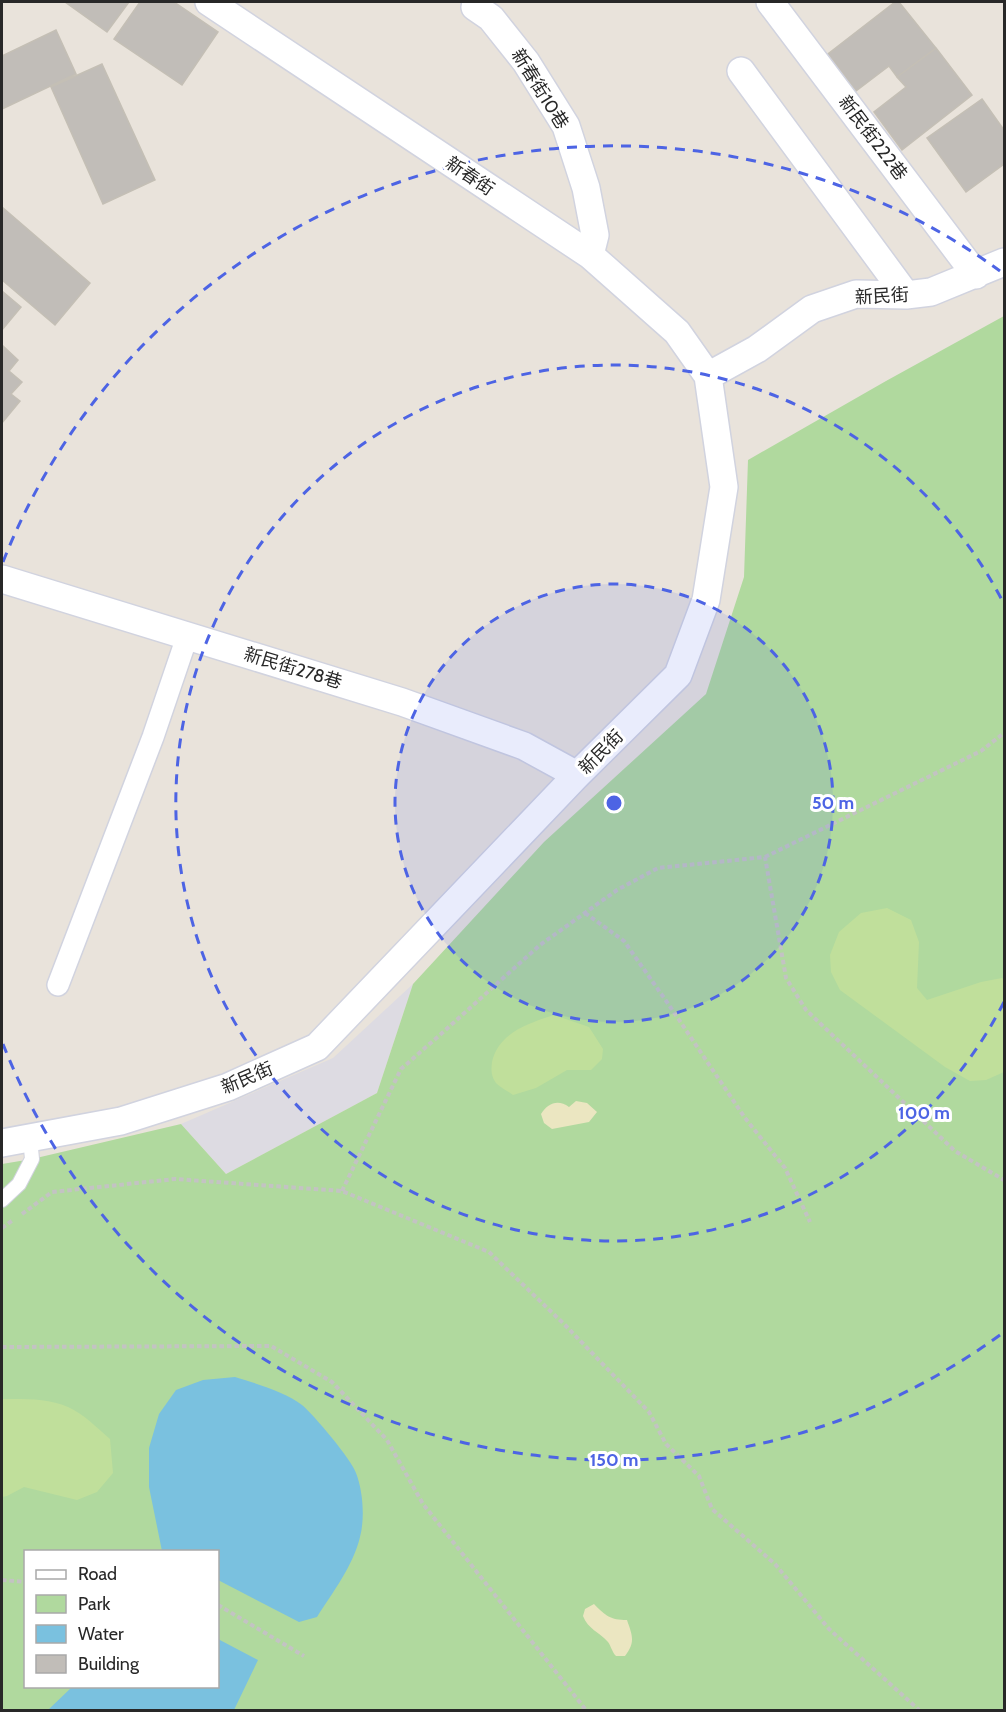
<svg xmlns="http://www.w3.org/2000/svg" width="1006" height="1712" viewBox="0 0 1006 1712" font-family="Cabin,'Noto Sans TC',sans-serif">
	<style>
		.industrial { fill: #dddbe2 }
		.green { fill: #b0d99e; fill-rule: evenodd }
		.sand { fill: #ebe6c1 }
		.pitch { fill: #c0df9b }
		.water { fill: #7ac1df }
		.building { fill: #c1bdb8; stroke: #c4bfb5; stroke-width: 1.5 }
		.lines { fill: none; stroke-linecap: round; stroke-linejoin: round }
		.service-casing { stroke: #d1d3df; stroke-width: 16 }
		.pedestrian-casing { stroke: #d1d3df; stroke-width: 24 }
		.minor-casing { stroke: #d1d3df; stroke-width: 30 }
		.path { stroke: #c3c3c3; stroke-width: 4; stroke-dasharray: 4.5 3; stroke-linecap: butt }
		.service { stroke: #fff; stroke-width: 14 }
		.pedestrian { stroke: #fff; stroke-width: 21 }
		.minor { stroke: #fff; stroke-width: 27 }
		.ring { fill: none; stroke: #4d64e4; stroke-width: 3; stroke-dasharray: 10 8 }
		.labels { text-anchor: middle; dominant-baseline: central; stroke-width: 6; stroke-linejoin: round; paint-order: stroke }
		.street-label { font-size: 18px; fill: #282828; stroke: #fff }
		.centre { fill: #4d64e4; stroke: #fff; stroke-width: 3 }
		.ring-label { font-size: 18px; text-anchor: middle; font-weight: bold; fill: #4d64e4; stroke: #fff; stroke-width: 6; stroke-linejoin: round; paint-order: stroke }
	</style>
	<rect width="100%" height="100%" fill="#e9e3db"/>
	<path class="industrial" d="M413 984 377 1093 226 1174 181 1124 333 1058Z"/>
	<path class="green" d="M1004 316V1710H2V1164L32 1159 181 1124 226 1174 377 1093 413 984 544 842 706 694 744 577 748 460 886 381ZM26 1552H218V1686H26Z"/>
	<path class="sand" d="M576 1101 587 1103 597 1112 589 1122 552 1129 544 1123 541 1114C548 1103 558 1099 569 1107Z
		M594 1604C606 1616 610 1620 627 1620 632 1635 636 1642 625 1656H616C612 1652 611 1646 608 1642 599 1632 588 1629 583 1616L585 1609Z"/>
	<path class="pitch" d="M887 908 911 920 919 942 917 988 927 1000 981 982 1002 978 1004 980V1072L986 1080 970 1081 945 1067 840 990 831 972 830 955 839 932 861 913Z
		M554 1015 589 1027 603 1049 602 1059 591 1070H567L536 1088 513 1095C508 1091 501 1088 497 1084 491 1077 491 1070 492 1062 498 1033 529 1023 554 1015Z
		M2 1399C23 1399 48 1398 68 1407 84 1414 97 1428 110 1439L113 1473 97 1492 77 1500 24 1487 7 1496 2 1497Z"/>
	<path class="water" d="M235 1377C254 1383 286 1392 302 1405 313 1414 352 1460 356 1473 363 1491 365 1518 360 1537 353 1566 333 1592 317 1617L299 1622 218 1580V1552L162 1551 149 1487V1448L159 1414 176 1390 203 1380Z
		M218 1639 258 1660 234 1710H48L72 1687 218 1686Z"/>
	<path class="building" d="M65 2H129L107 32Z
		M140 2H174L218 32 182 85 114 39Z
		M895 2H899L936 48 897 77 889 66 856 91 828 54Z
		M56 30 76 74 2 109V56Z
		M936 48 972 95 902 150 874 112 906 87 897 77Z
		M102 64 155 180 103 204 51 87Z
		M982 99 1004 130V164L966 192 927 138Z
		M2 207 90 283 55 325 2 280Z
		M2 291 21 307 2 330Z
		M2 345 18 360 9 371 22 382 11 394 20 401 2 423Z"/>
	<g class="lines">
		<defs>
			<path id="service" d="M2 1200 19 1184 32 1159 30 1138"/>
			<path id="pedestrian" d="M58 985 153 737 187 637"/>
			<path id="minor" d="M770 2 976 275
				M475 7 491 18 526 62 566 126 586 188 595 235 590 255
				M741 71 906 295
				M708 376 757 349 812 309 856 294 906 295 931 292 1004 262
				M2 579 402 702 524 746 577 775
				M2 1143 121 1121 228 1087 317 1047 577 775 678 675 706 600 724 487 708 376 677 332 590 255 209 2"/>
		</defs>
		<use href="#service" class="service-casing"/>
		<use href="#pedestrian" class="pedestrian-casing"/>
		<use href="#minor" class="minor-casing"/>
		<path class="path" d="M765 857 981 751 1004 733
			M585 913 624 941 669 1005 745 1118 785 1168 810 1222
			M342 1191 401 1069 442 1033 540 945 617 890 658 868 765 857 786 978 806 1010 955 1151 1004 1180
			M22 1214 52 1192 175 1179 342 1191 489 1252 564 1324 649 1412 666 1444 699 1476 712 1509 775 1564 829 1629 919 1710
			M2 1228 13 1220
			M2 1347 271 1346 332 1382 387 1440 423 1504 586 1710
			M2 1580 26 1582
			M218 1605 304 1656"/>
		<use href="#service" class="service"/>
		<use href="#pedestrian" class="pedestrian"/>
		<use href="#minor" class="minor"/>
	</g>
	<circle cx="614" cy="803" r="219" fill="#4d64e4" fill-opacity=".12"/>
	<g class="ring">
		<circle cx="614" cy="803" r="219"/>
		<path d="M1004 1002A438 438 0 1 1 1004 604"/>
		<path d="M1000 1335A657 657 0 0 1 3 1044M3 562A657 657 0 0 1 1000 271"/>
	</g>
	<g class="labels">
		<g class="street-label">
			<text transform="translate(540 89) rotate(58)">新春街10巷</text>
			<text transform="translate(873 138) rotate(53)">新民街222巷</text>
			<text transform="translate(470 176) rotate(34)">新春街</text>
			<text transform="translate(882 296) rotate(-3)">新民街</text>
			<text transform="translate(293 668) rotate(17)">新民街278巷</text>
			<text transform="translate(601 752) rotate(-45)">新民街</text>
			<text transform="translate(247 1078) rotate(-23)">新民街</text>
		</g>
	</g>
	<circle cx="614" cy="803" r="9" class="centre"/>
	<g class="ring-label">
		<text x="833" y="809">50 m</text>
		<text x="924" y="1119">100 m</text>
		<text x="614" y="1466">150 m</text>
	</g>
	<rect width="1006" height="1712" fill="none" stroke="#282828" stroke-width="6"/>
	<rect x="24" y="1550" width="195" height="138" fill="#ffffff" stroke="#a9a9a9" stroke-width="1.5"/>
	<rect x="36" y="1570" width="30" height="9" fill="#ffffff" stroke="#a9a9a9" stroke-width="1.5"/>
	<text x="78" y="1580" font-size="18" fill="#282828">Road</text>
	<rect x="36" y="1595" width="30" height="18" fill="#b0d99e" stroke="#a9a9a9" stroke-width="1.5"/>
	<text x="78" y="1610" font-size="18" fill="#282828">Park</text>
	<rect x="36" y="1625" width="30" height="18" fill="#7ac1df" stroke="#a9a9a9" stroke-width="1.5"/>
	<text x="78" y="1640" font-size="18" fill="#282828">Water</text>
	<rect x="36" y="1655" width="30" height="18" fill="#c1bdb8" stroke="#a9a9a9" stroke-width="1.5"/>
	<text x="78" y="1670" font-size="18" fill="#282828">Building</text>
</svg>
